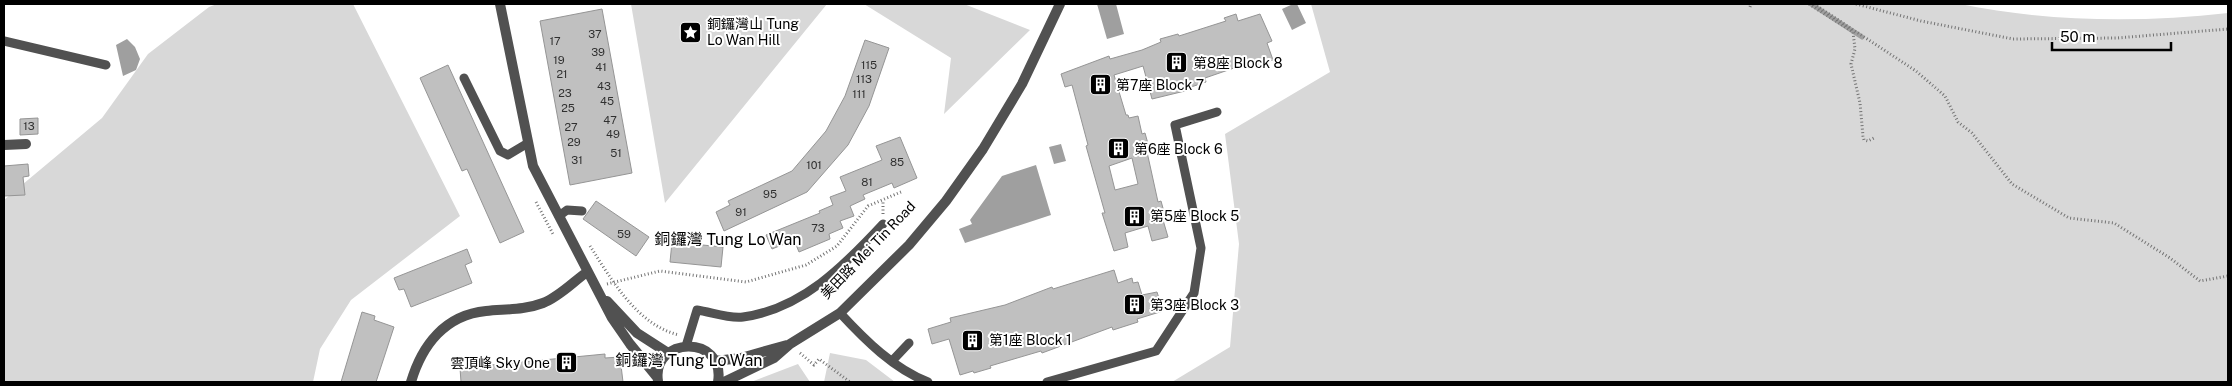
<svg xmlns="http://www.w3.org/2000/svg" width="2232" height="386" viewBox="0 0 2232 386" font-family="'Public Sans','Noto Sans TC',sans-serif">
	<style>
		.green { fill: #d8d8d8 }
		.water { fill: #9f9f9f }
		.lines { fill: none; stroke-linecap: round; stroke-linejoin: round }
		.stream { stroke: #9f9f9f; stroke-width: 5 }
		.building { fill: #c0c0c0; stroke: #959595; fill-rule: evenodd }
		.path { stroke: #737373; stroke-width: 3; stroke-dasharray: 1 2.5; stroke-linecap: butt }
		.lane { stroke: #515151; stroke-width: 9 }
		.street { stroke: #515151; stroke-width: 10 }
		.labels { text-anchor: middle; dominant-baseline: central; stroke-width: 4; stroke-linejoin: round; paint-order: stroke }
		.number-label { font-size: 11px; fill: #303030 }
		.poi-label { font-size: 14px; fill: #000; stroke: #fff; text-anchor: start }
		.street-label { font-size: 14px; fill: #000; stroke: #fff }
		.quarter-label { font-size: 16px; fill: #000; stroke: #fff }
	</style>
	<rect width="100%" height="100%" fill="#fff"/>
	<path class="green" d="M217 4H353L460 216 351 300 320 349 313 382H4V200L102 118 148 54 209 7Z
		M631 4H827L665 203Z
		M864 4H964L1030 30 944 114 951 58Z
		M1311 4H1960C2049 22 2139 23 2228 13V382H1172L1230 347 1239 244 1225 134 1330 72Z
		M830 353 866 360 895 382H824Z
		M798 364 810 382H751Z"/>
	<path class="water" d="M1097 4H1116L1124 34 1107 39Z
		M1293 4H1297L1306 23 1292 30 1282 9Z
		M127 39 135 47 140 59 136 70 123 76 116 45Z
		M1061 144 1066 161 1054 164 1049 147Z
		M1036 165 1051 215 965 243 959 229 972 224 970 220 1002 176Z"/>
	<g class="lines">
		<path class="stream" d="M1811 4 1862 37"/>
	</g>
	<path class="building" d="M602 9 632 173 570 185 540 21Z
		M1236 14 1238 21 1260 14 1272 41 1267 43 1273 60 1257 65 1256 62 1237 67 1205 78 1206 82 1188 88 1189 90 1152 99 1143 66 1114 75 1126 115H1128L1129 118 1138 116 1142 134 1145 133 1150 151 1147 152 1151 170 1158 202 1161 201 1166 219 1163 220 1168 237 1152 241 1148 226 1125 233 1128 247 1114 251 1102 213H1105L1086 146 1088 145 1072 85 1065 87 1061 74 1109 56 1110 59 1142 50 1161 42 1160 39 1178 34 1179 36 1226 21 1224 18ZM1132 158 1138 184 1115 190 1109 166Z
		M865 40 889 48 869 106 848 145 807 192 724 231 716 212 730 205 728 201 792 171 826 131 845 96Z
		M448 65 524 232 500 243 467 169 462 171 420 78Z
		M38 118V134L20 135V119Z
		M900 137 917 178 894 188 892 183 863 195 865 199 850 206 854 216 840 221 843 228 829 234 830 239 799 252 794 240 772 249 766 235 820 213 819 211 833 205 830 197 846 191 840 177 882 160 876 146Z
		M28 164 29 176 23 177 25 195 4 196V166Z
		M596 201 649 237 636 256 583 219Z
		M672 242 723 247 721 267 670 262Z
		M467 249 472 262 465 265 472 283 411 307 404 289 399 290 394 278Z
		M1114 270 1118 283 1132 278 1133 283 1138 282 1142 295 1157 292 1163 311 1137 319 1138 322 1113 330 1112 327 1042 353 1041 351 990 366 991 368 974 373 973 371 960 375 949 339 932 344 928 329 951 322 950 318 1005 305 1052 287 1053 289Z
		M362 312 375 316 374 320 394 327 376 382H341Z
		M605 354V358L620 357 623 382H461L460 368Z"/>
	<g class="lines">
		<path class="path" d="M1809 4 1853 32 1855 49 1851 64 1860 103 1863 136 1864 140 1868 141 1874 138
			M1814 4 1916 71 1945 96 1958 122 1972 133 2012 184 2069 218 2114 223 2170 258 2200 281 2228 276
			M1856 4 1921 21 2013 39 2117 38 2228 29
			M1750 7 1751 4
			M536 202 553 234
			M883 214V200
			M590 246C612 280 637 325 679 335
			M607 284 660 271 746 282 806 265 837 246 868 206 901 192
			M800 353 814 365 819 359 850 382"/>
		<path class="lane" d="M4 41 106 65
			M464 78 500 151 508 155 528 143
			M559 216 567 210 582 211
			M840 313C865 340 894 369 928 382
			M686 346 697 310C711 312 729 319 743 317 802 309 844 266 883 224
			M892 361 909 343
			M1047 382 1156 351 1194 293 1201 248 1175 125 1217 112"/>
		<path class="street" d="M500 4 533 166 612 318 630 344 657 377
			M4 145 26 144
			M607 301 637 333 668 353
			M715 361 741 358 787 345
			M658 381C651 336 726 334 718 382
			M411 382C422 345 445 315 486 311 506 309 525 310 543 303 559 297 573 282 587 272
			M724 382 774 358 790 344 840 313 909 245 946 201 983 149 1022 84 1060 4"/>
	</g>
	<defs>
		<symbol id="sight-square" viewBox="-11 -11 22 22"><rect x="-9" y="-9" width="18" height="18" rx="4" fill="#000" stroke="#fff"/><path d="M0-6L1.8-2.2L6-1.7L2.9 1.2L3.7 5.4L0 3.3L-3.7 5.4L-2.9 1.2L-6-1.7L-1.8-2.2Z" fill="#fff"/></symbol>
		<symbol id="building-square" viewBox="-11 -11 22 22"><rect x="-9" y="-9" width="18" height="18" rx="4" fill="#000" stroke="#fff"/><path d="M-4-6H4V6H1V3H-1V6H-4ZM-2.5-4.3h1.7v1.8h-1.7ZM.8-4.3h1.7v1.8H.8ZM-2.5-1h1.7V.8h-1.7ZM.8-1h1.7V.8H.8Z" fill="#fff"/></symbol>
	</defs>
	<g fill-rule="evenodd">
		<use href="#sight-square" x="678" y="20" width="25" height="25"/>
		<use href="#building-square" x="1164" y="50" width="25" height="25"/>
		<use href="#building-square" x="1088" y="72" width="25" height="25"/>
		<use href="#building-square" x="1106" y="136" width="25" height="25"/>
		<use href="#building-square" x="1122" y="204" width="25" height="25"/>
		<use href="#building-square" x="1122" y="292" width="25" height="25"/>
		<use href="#building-square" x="960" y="328" width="25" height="25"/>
		<use href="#building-square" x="554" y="350" width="25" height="25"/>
	</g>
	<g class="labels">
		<g class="number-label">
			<text x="595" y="34">37</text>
			<text x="555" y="41">17</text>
			<text x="598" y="52">39</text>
			<text x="559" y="60">19</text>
			<text x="869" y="65">115</text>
			<text x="601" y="67">41</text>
			<text x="562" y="74">21</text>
			<text x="864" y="79">113</text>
			<text x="604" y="86">43</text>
			<text x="565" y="93">23</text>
			<text x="859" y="94">111</text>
			<text x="607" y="101">45</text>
			<text x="568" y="108">25</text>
			<text x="610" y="120">47</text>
			<text x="29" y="126">13</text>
			<text x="571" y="127">27</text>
			<text x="613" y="134">49</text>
			<text x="574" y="142">29</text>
			<text x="616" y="153">51</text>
			<text x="577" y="160">31</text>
			<text x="897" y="162">85</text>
			<text x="814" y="165">101</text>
			<text x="867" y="182">81</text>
			<text x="770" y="194">95</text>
			<text x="741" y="212">91</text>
			<text x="818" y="228">73</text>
			<text x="624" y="234">59</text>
		</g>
		<g class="poi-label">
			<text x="707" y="24">銅鑼灣山 Tung<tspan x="707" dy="16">Lo Wan Hill</tspan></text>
			<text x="1193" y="63">第8座 Block 8</text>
			<text x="1116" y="85">第7座 Block 7</text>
			<text x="1134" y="149">第6座 Block 6</text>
			<text x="1150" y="216">第5座 Block 5</text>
			<text x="1150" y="305">第3座 Block 3</text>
			<text x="989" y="340">第1座 Block 1</text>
			<text x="550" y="363" text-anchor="end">雲頂峰 Sky One</text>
		</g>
		<g class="street-label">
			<text transform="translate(868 250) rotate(-46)">美田路 Mei Tin Road</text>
		</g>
		<g class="quarter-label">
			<text x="728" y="239">銅鑼灣 Tung Lo Wan</text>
			<text x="689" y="360">銅鑼灣 Tung Lo Wan</text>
		</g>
	</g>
	<rect width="2232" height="386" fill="none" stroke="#000000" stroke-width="10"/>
	<path d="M2052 42v8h119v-8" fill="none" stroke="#000000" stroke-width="2.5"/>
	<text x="2060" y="42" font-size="15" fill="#000000" stroke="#ffffff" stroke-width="4" paint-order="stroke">50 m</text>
</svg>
